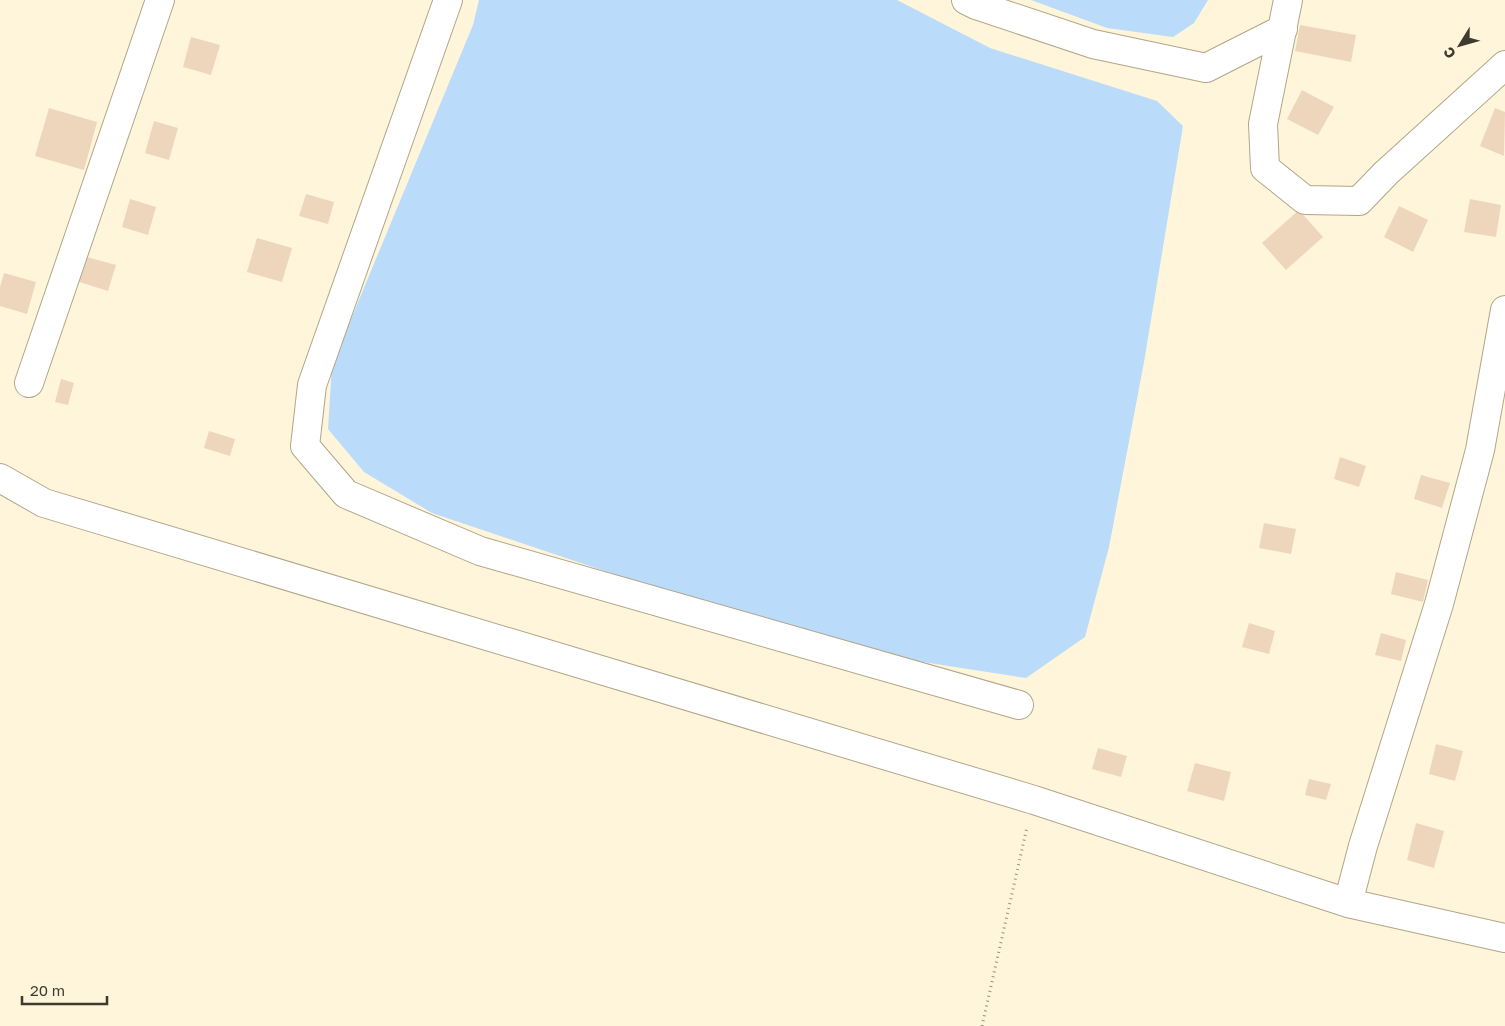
<svg xmlns="http://www.w3.org/2000/svg" width="1505" height="1026" viewBox="0 0 1505 1026" font-family="'Golos Text',sans-serif">
	<style>
		.water { fill: #badbf9 }
		.building { fill: #eed6bc }
		.lines { fill: none; stroke-linecap: round; stroke-linejoin: round }
		.minor-casing { stroke: #b1a688; stroke-width: 30 }
		.path { stroke: #98927f; stroke-width: 3; stroke-dasharray: 1 4; stroke-linecap: butt }
		.minor { stroke: #fff; stroke-width: 28 }
	</style>
	<rect width="100%" height="100%" fill="#fef5db"/>
	<path class="water" d="M479 0H897L990 48 1157 101 1183 126 1144 362 1109 547 1085 637 1026 678 878 655 640 583 432 513 364 472 328 429 332 365 473 25Z
		M1031 0H1208L1194 23 1173 37 1107 28Z"/>
	<path class="building" d="M1300 25 1356 35 1351 62 1295 51Z
		M191 37 220 45 211 75 183 67Z
		M1302 90 1334 107 1318 135 1287 119Z
		M49 108 97 122 84 170 35 156Z
		M1495 108 1505 112 1504 156 1480 146Z
		M154 121 178 128 169 160 145 153Z
		M306 194 334 202 328 224 299 216Z
		M130 199 156 207 148 235 122 227Z
		M1470 199 1501 205 1496 237 1464 232Z
		M1399 206 1428 220 1413 252 1384 237Z
		M1299 210 1323 237 1286 270 1262 243Z
		M257 238 292 248 282 282 247 272Z
		M83 256 116 265 108 291 76 281Z
		M4 273 36 282 27 314 0 306V287Z
		M61 379 74 383 68 405 55 402Z
		M209 431 235 439 230 456 204 448Z
		M1340 457 1366 466 1359 487 1334 479Z
		M1421 475 1450 483 1442 508 1414 499Z
		M1264 523 1296 529 1291 554 1259 548Z
		M1396 572 1428 580 1423 602 1391 594Z
		M1249 623 1275 631 1269 654 1242 647Z
		M1381 633 1406 640 1401 661 1375 655Z
		M1436 744 1463 751 1455 781 1429 774Z
		M1098 748 1127 756 1121 777 1092 769Z
		M1195 763 1231 772 1224 801 1187 791Z
		M1309 779 1331 784 1326 800 1305 795Z
		M1416 823 1444 831 1434 868 1407 860Z"/>
	<g class="lines">
		<defs>
			<path id="minor" d="M448 0 312 385 305 446 346 494 480 551 1019 705
				M966 0 976 5 1093 44 1206 68 1283 29
				M1288 0 1263 124 1265 168 1305 200 1359 201 1386 173 1505 65
				M29 383 160 0
				M0 478 44 503 1034 800 1348 903 1505 938
				M1348 903 1363 846 1439 604 1480 450 1505 310"/>
		</defs>
		<use href="#minor" class="minor-casing"/>
		<path class="path" d="M982 1026 1027 827"/>
		<use href="#minor" class="minor"/>
	</g>
	<g transform="translate(1460 45) rotate(233)" stroke="#fef5db" stroke-width="4" paint-order="stroke">
	<path d="M0-4L9 19L0 12L-9 19Z" fill="#3e3a2d"/>
	<text y="-8" font-size="14" font-weight="bold" text-anchor="middle" fill="#3e3a2d">С</text>
	</g>
	<path d="M22 996v8h85v-8" fill="none" stroke="#3e3a2d" stroke-width="2.5"/>
	<text x="30" y="996" font-size="15" fill="#3e3a2d" stroke="#fef5db" stroke-width="4" paint-order="stroke">20 m</text>
</svg>
